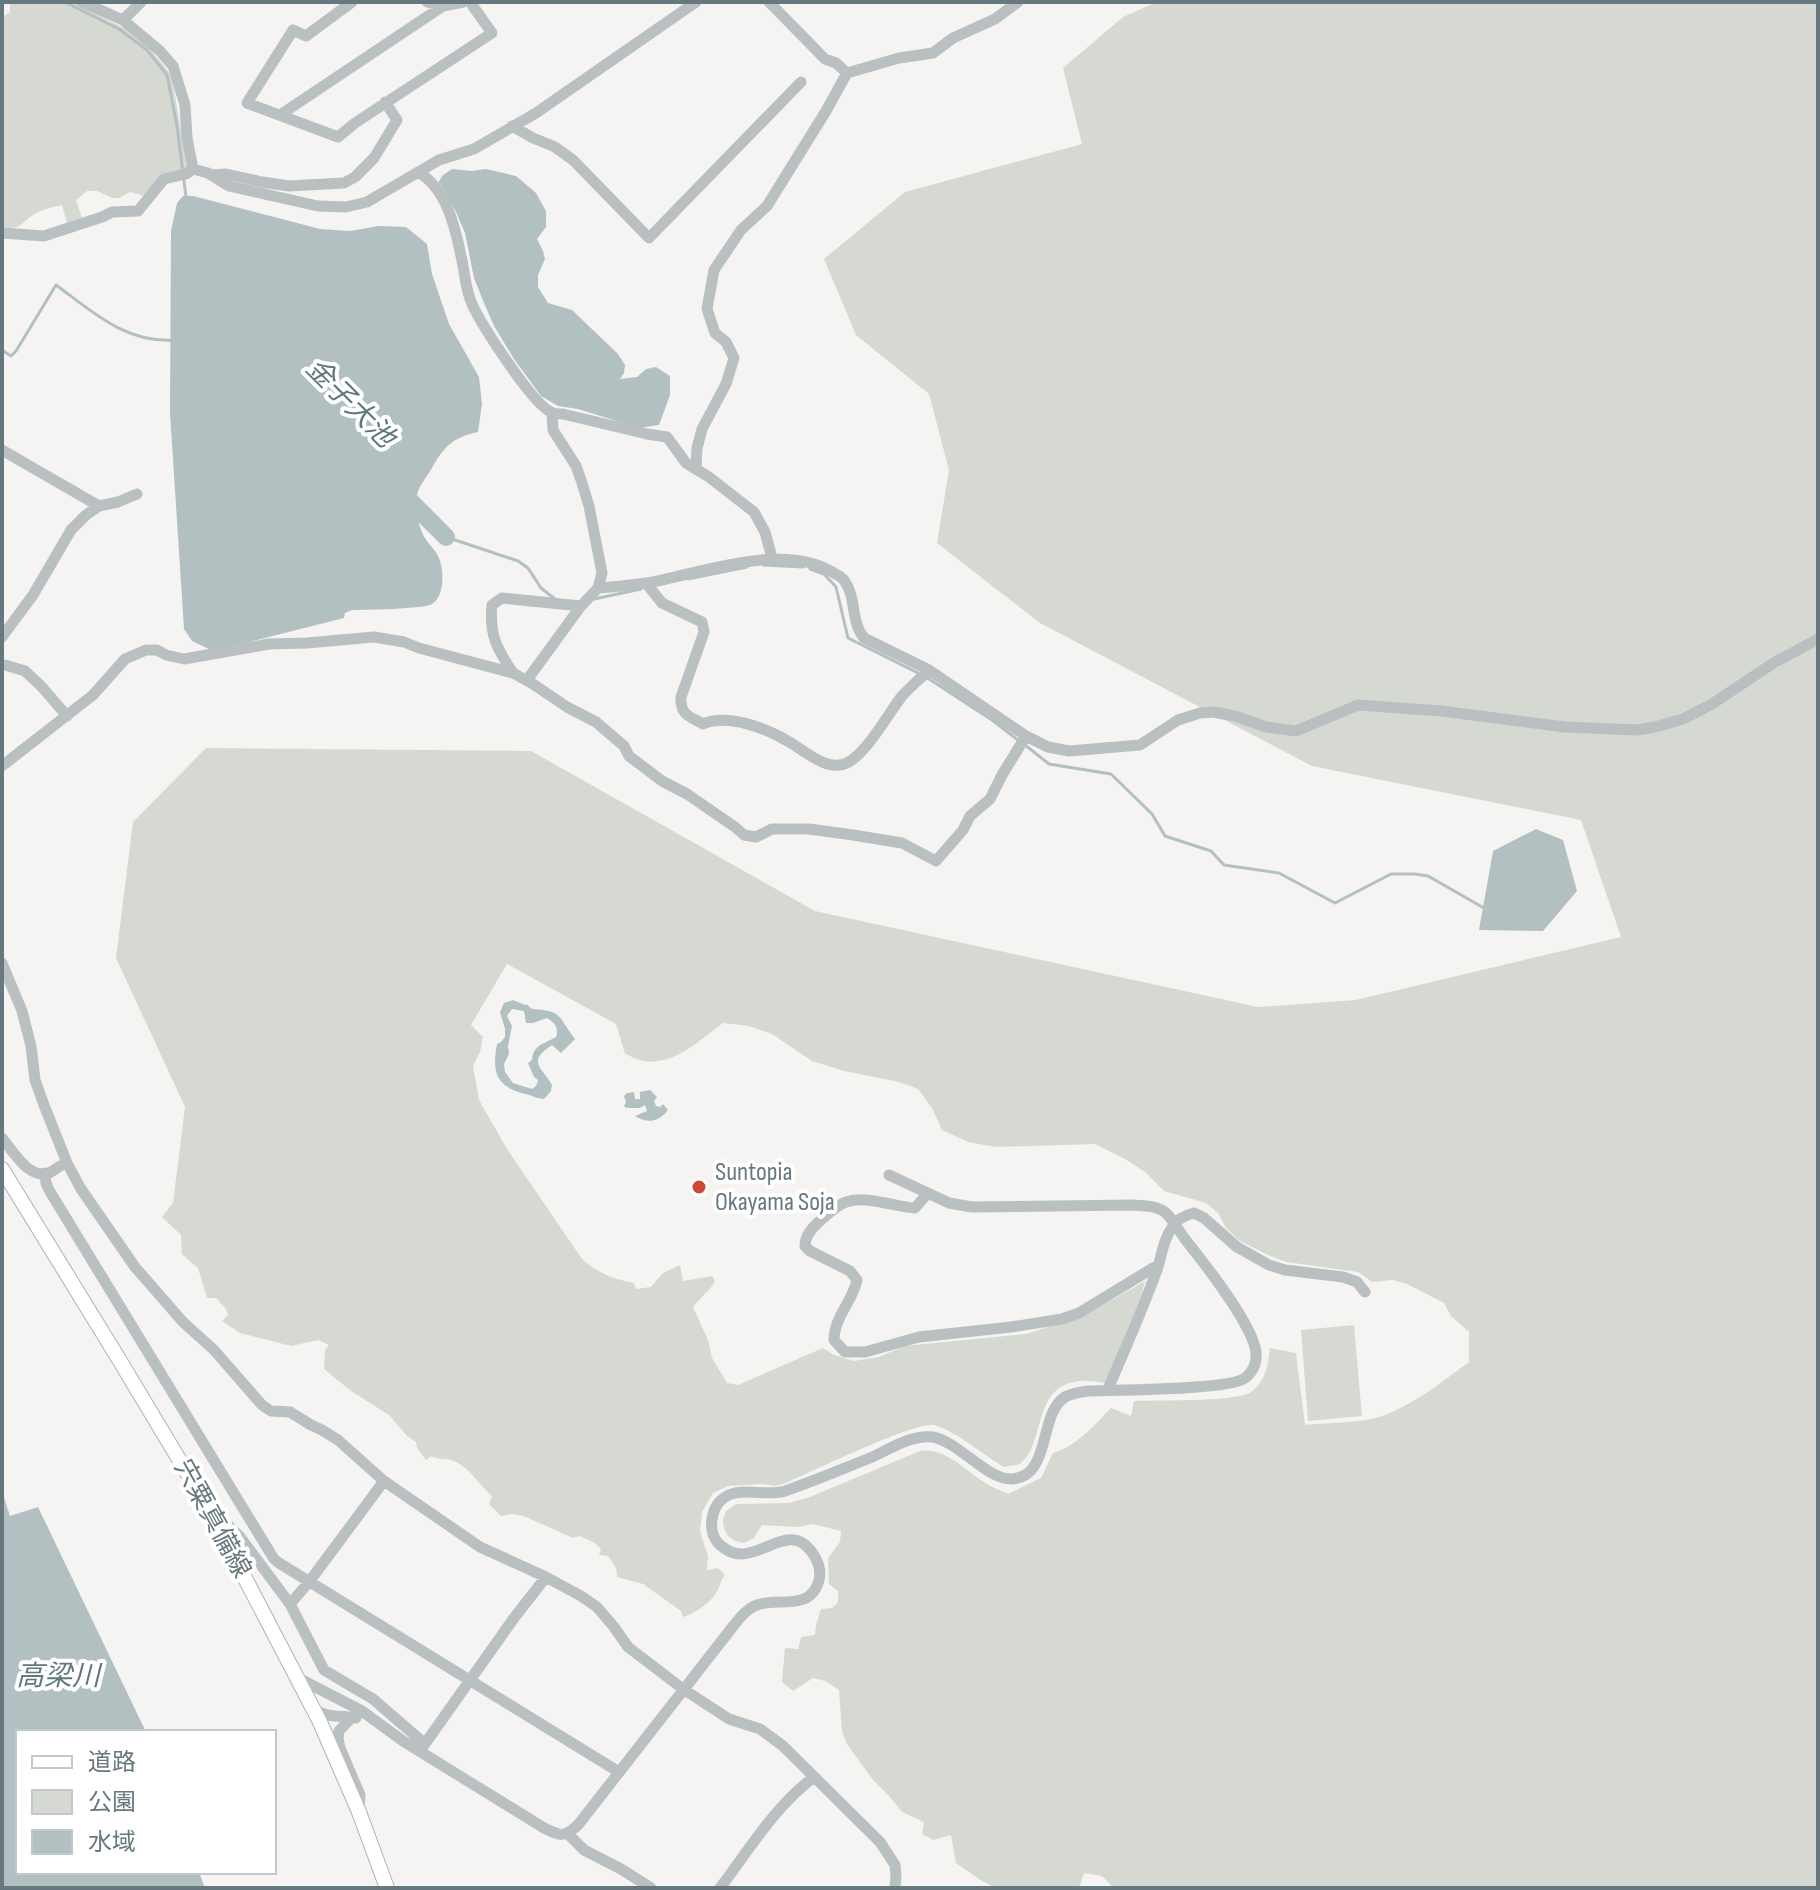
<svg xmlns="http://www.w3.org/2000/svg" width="1820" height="1890" viewBox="0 0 1820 1890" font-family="'Sofia Sans Condensed','Noto Sans JP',sans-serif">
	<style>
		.green { fill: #d5d9d1 }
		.water { fill: #b3c0c2; fill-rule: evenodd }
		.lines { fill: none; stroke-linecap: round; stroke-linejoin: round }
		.stream { stroke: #b3c0c2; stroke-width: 3 }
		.river { stroke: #b3c0c2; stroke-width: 18 }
		.major-casing { stroke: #aeb3b5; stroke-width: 16 }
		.minor { stroke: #babfc1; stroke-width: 11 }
		.major { stroke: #fff; stroke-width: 14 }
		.poi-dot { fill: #cd4739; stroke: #fff; stroke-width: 3 }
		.labels { text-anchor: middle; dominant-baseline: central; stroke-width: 8; stroke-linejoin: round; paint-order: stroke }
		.poi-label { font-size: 26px; fill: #67787f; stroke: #fff; text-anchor: start }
		.street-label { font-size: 26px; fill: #67787f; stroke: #fff }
		.water-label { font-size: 28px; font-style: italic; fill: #63787c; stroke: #fff }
	</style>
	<rect width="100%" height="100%" fill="#f5f4f2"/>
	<path class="green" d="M10 2H73L124 28 142 41 162 63 172 77 187 168 146 196 130 192 119 198H112L97 191H87L76 200 82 218 67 223 62 205C53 207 44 209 36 213 22 221 21 231 2 228V17L10 12Z
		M1157 2H1818V1888H1114L1102 1876 1084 1873 1079 1888H996L982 1881 956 1863 951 1835 933 1840 922 1834 924 1822 902 1812 890 1797 873 1780 847 1744 842 1731 839 1690 825 1681 813 1678 793 1691 782 1682 785 1648 798 1649 801 1637 815 1635 816 1625 821 1609 832 1608 838 1602V1591L829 1584 828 1558 840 1542 841 1531 813 1524 797 1527 762 1525 754 1538 744 1543 735 1541 728 1536 724 1528 723 1520 726 1511 736 1504 789 1503 810 1497 920 1451C944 1447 965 1470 984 1482 991 1487 1000 1490 1008 1494L1041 1478 1053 1453C1077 1446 1093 1426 1111 1408L1131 1416 1134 1401C1157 1400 1237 1402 1251 1392 1266 1381 1268 1365 1270 1348L1296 1353 1305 1425C1330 1422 1361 1424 1385 1415 1416 1403 1443 1381 1469 1362V1332L1451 1316 1444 1303 1407 1284 1393 1280 1372 1282 1358 1272 1286 1262 1268 1255 1240 1241 1226 1228 1218 1213 1206 1203 1164 1191 1145 1172 1125 1159 1095 1144 996 1147 968 1142 942 1130 932 1108 918 1089 899 1082 844 1071 812 1061 772 1034 749 1026 723 1023C700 1040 674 1066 643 1061 637 1060 631 1056 625 1054L616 1024 507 964 471 1025 483 1037 480 1052 473 1066 479 1100 507 1149 582 1259C597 1273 614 1279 634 1283L636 1289 651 1287 663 1273 680 1265 683 1281 712 1276 715 1281C710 1291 700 1297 693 1307L708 1340 712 1358 727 1383 738 1385 823 1348 834 1355 854 1361 879 1357 905 1346 1026 1334 1088 1314 1145 1281 1141 1296 1106 1383C1098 1382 1088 1380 1080 1381 1040 1385 1044 1422 1031 1449 1029 1454 1024 1460 1020 1464L1004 1467C985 1456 954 1430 934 1425 916 1421 811 1472 788 1482L776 1486 763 1484 728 1486 713 1493 702 1512 700 1531 708 1556 707 1570 718 1568 725 1575C720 1581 720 1587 716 1593 710 1603 694 1614 683 1617L681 1611 643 1584 617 1577 616 1568 608 1556 599 1555 601 1549 595 1543 580 1536 573 1538 524 1516 512 1514 501 1516 489 1504 492 1496C479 1485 468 1465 451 1460 443 1458 439 1460 431 1456L426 1460 417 1448 416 1442 407 1436 389 1415 351 1391 324 1369 325 1350 329 1345 318 1340 291 1346 240 1333 222 1321 228 1315 226 1309 216 1298H207L198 1268 182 1254 181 1235 162 1217 173 1203 185 1107 116 958 133 822 206 748 531 751 815 911 1258 1007 1356 1000 1621 937 1581 820 1312 766 1040 623 937 543 949 470 929 394 856 335 824 259 905 192 1082 144 1063 68 1123 17Z
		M1354 1325 1362 1416 1308 1421 1301 1330Z"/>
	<path class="water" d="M452 169 472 171 486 169 516 176 536 193 546 211V227L537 239 543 251 545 259 538 275V287L548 303 572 310 618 354 625 365 624 373 620 379 637 377 646 369 656 367 670 376V395L659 425 639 428 578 409 558 406 541 396 514 359 494 326 484 303 474 278 465 233 456 212 441 185 438 183 442 176Z
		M183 196H193L320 229 350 231 379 226 406 227 427 244 432 274 449 324 479 377 482 404 478 432C454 437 444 446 432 468 427 477 419 485 417 495 415 508 418 527 425 538 429 545 436 550 439 558 444 570 445 596 432 604 423 609 365 610 352 610L345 613 344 618 213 651 192 641 184 629 170 413 171 231 177 203Z
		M1536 829 1563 840 1577 891 1543 931 1479 930 1493 851Z
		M513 1000 525 1005 526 1004 532 1009C564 1011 557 1016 575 1039L561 1053 552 1045C526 1062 542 1067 552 1085L551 1091 544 1099C536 1099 533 1095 525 1094 495 1086 492 1072 497 1044L501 1042 505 1037V1029L500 1012 504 1003ZM512 1009 524 1011 526 1023H533L547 1018C555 1023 559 1028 556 1037 545 1044 533 1044 532 1060L528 1063 534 1077 538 1080 536 1086 532 1089 513 1083 505 1072 504 1064 509 1054 508 1046 512 1026 507 1016Z
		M650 1090 657 1097 654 1101 656 1106 660 1107 663 1104 668 1110C659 1122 647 1124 635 1116L647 1111 645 1105 640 1108H626L624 1106 626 1102 624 1096 627 1093 634 1092 635 1099H640V1092Z
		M2 1491 10 1516 38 1507 146 1732H18V1872H199L205 1888H2Z"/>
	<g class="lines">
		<path class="stream" d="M65 2 119 29 147 50 167 75 177 126 186 197
			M2 350 11 356 16 351 56 285C93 312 125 343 174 340
			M446 537 518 561 528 568 541 588 555 599
			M763 565 803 567
			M810 569 824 574 836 587 848 638 920 674
			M688 579 747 567
			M594 599 641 589
			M926 677 992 720 1019 741
			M1025 745 1049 764 1111 774 1152 814 1165 836 1211 851 1224 865 1279 873 1335 903 1391 874H1415L1428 876 1484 908"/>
		<path class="river" d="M400 491 446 537"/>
		<defs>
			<path id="major" d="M2 1169 120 1361 210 1511 320 1722 359 1812 387 1888"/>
		</defs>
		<use href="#major" class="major-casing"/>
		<path class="minor" d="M82 2 123 20 160 51 173 66 185 105 187 138 193 169 208 173 229 186 318 206 346 207 367 202 439 160 474 149 536 113 696 2
			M352 2 306 36 293 30 247 103 338 137 355 123 492 33 470 2
			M427 2 443 6 463 2
			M769 2 825 59 836 63 847 73 899 58 933 53 953 38 995 19 1018 2
			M123 20 141 2
			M280 115 443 6
			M512 126 533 138 555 147 573 160 649 238 801 82
			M418 172C446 188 455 226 461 256 465 272 465 289 472 304 481 324 533 405 551 412 554 414 559 414 563 414L647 434 667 437 686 463 709 477 754 512 765 532 772 558
			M212 175 226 174 262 182 289 186 344 183 355 177 374 158 397 120 385 102
			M2 233 44 236 102 217 112 212 138 211 164 179 186 174 193 169
			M2 450 99 506
			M696 468 697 448 702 429 726 384 734 358 726 342 715 333 707 309 714 270 741 230 767 206 826 111 847 73
			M646 583 662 603 702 622 704 632 681 697C680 715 689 716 703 724 729 713 768 729 791 743 806 752 828 772 847 763 867 753 888 714 902 696 910 687 920 679 929 670
			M598 588C614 587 631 585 647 583 702 573 784 541 834 573 838 575 841 577 844 580 857 598 850 620 864 638L929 670 1026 736 1048 747 1069 751 1140 745 1178 720 1200 713 1213 712 1235 716 1266 727 1296 731 1358 705 1441 711 1565 727 1637 730 1655 727 1683 719 1712 704 1775 662 1818 639
			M2 637 33 595 71 530 86 515 99 506 118 502 137 494
			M5 665 25 671 41 686 67 716
			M513 673C497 649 489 635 492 605L502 598 581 606
			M527 680 581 606 598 588 602 573 589 506 581 480 576 466 553 430 552 413
			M2 766 93 695 125 659 146 650H157L166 655 184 659 269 644 307 643 374 637 404 642 419 648 513 673 533 684 567 707 596 722 624 746 629 756 662 781 687 794 735 827 744 835 756 837 772 829H809L853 835 902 843 936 861 963 830 970 816 990 799 1002 775 1026 736
			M2 963 22 1011 31 1046 35 1080 44 1105 67 1163 81 1189 135 1267 183 1322 214 1350 262 1405 271 1411 290 1412 311 1425 322 1430 338 1440 384 1481 480 1547 546 1577 581 1596 597 1607 614 1627 628 1647 683 1689 729 1719 760 1729 783 1746 880 1842 895 1865 896 1876 895 1888
			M2 1138C13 1151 29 1180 49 1173 55 1170 60 1165 67 1163
			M45 1173 46 1183 49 1190 274 1559 279 1563 619 1772
			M928 1193 915 1208C894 1207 868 1195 846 1202 837 1205 829 1213 821 1220 813 1227 805 1235 805 1246L810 1251 850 1271 857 1280C853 1301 834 1317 834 1340L845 1352H865L919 1337 1011 1327 1062 1319 1079 1313 1158 1265
			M1108 1389C1125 1349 1143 1309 1158 1267 1162 1253 1164 1238 1173 1226 1178 1219 1186 1215 1194 1213L1204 1218 1237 1247 1269 1265 1285 1270 1343 1277 1357 1282 1365 1292
			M211 1511 219 1516 240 1537 290 1604 324 1670 373 1699 425 1744
			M290 1604 309 1582 384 1481
			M298 1678 362 1711 403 1741 544 1828C560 1836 564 1838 578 1825L727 1634C735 1624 745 1609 757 1605 778 1597 811 1612 819 1580 821 1572 819 1564 815 1557 789 1512 756 1572 724 1548 719 1545 715 1540 713 1534 710 1525 712 1513 717 1505 733 1482 763 1498 785 1491 814 1481 842 1469 870 1458 888 1450 912 1434 933 1437 959 1442 987 1480 1012 1479 1052 1476 1038 1414 1065 1397 1072 1393 1081 1392 1088 1391 1114 1390 1231 1390 1245 1378 1254 1371 1257 1363 1256 1352 1252 1323 1204 1263 1185 1239 1179 1231 1174 1221 1167 1214 1158 1205 1145 1206 1133 1205L972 1207 949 1203 889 1175
			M313 1707C324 1719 341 1715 356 1718
			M352 1717 339 1731 338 1738 340 1748 360 1795 359 1811
			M422 1748 514 1618 546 1577
			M568 1834 584 1850 621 1869 651 1888
			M720 1888C749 1850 775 1806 814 1777"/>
		<use href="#major" class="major"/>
	</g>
	<circle class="poi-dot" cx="699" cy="1187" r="8"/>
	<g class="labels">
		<g class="poi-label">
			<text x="715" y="1172">Suntopia<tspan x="715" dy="30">Okayama Soja</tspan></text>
		</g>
		<g class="street-label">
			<text transform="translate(212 1519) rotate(61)">宍粟真備線</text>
		</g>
		<g class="water-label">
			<text transform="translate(350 403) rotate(45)">金子大池</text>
			<text x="58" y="1676">高梁川</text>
		</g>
	</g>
	<rect width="1820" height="1890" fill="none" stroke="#67787f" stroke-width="8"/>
	<rect x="16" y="1730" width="260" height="144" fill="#ffffff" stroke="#c2c9cc" stroke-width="2"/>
	<rect x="32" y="1756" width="40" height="12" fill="#ffffff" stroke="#c2c9cc" stroke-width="2"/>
	<text x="88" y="1770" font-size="24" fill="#67787f">道路</text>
	<rect x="32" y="1790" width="40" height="24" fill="#d5d9d1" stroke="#c2c9cc" stroke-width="2"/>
	<text x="88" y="1810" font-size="24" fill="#67787f">公園</text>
	<rect x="32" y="1830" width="40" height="24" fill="#b3c0c2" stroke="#c2c9cc" stroke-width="2"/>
	<text x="88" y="1850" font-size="24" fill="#67787f">水域</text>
</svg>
